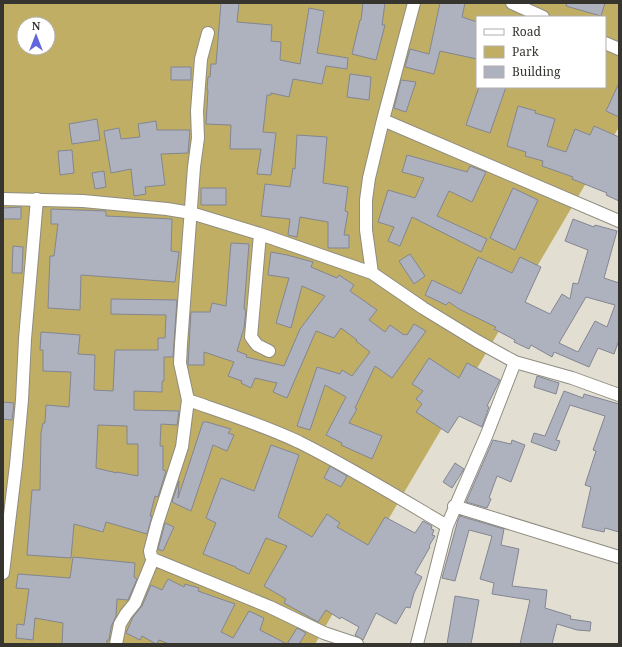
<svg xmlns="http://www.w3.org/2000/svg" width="622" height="647" viewBox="0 0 622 647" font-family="'Noto Serif',serif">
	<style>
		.green { fill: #c0ae64; fill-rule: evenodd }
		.building { fill: #aeb1be; stroke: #838692; fill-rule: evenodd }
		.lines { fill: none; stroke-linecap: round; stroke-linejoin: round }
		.minor-casing { stroke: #8f8c80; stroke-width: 14 }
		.minor { stroke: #fff; stroke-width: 12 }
	</style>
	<rect width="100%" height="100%" fill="#e2dfd2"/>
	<path class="green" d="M3 3H619V127L315 644H3ZM477 17H605V87H477ZM24 24H48V48H24Z"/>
	<path class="building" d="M221 3H239L237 22 272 25 271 41 281 42 280 60 300 64 309 8 324 11 317 53 348 58 347 69 326 66 322 84 293 79 289 97 271 93V95H267L263 132 276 133 271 175 257 174 261 149H230L231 125 206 124 208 90H207L208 77H210L211 64H216Z
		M363 3H385L382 25H385L376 60 352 54 360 20H361Z
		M440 3H465L462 17 477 22V59L440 51 434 74 405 67 410 49 429 54Z
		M567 3H605L601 16 566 6Z
		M171 67H191V80H171Z
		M350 74 371 77 369 100 347 97Z
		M401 80 416 82 406 112 394 108Z
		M619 83V117L606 111Z
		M479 87H506L490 133 466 125Z
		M518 106 536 111 535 113 555 119 547 146 566 152 575 129 590 135 594 126 619 137V201L606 195 607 193 572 179 573 177 542 166 543 161 525 156 526 152 507 146Z
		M97 119 100 140 72 144 69 124Z
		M156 121 157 130H190L188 153 161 154 165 185 145 187 146 194 134 196 131 169 111 173 104 131 119 128 121 139 140 137 138 124Z
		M297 135 327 137 323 183 348 187 345 211 348 212 344 235H349V248H328V222L300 217 297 237 288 235 290 219 261 216 265 184 290 187 293 168 295 169Z
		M72 150 74 173 60 175 58 151Z
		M407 155 467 172 470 166 486 172 472 202 449 191 437 216 487 239 481 252 412 217 400 246 388 241 394 227 378 222 388 190 415 198 424 178 402 172Z
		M104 171 106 187 95 189 92 173Z
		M201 188H226V205H201Z
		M513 188 538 200 515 250 490 238Z
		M21 207V219H3V208Z
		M51 209 106 211V216L172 219 171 251 179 252 175 282 81 275 80 310 48 308 50 256H54L58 224H51Z
		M573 219 594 227 595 225 617 231 604 278 619 283V340L614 354 598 348 589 367 554 352 552 357 531 345 529 349 514 342 515 340 494 329 496 327 459 309 449 302 446 305 425 295 432 280 461 294 478 257 512 273 520 257 541 267 525 302 550 314 562 294 570 299 573 283 578 284 588 250 565 241ZM586 297 615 305 607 327 595 321 578 352 559 343Z
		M231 243 249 244 244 309 246 310 244 328 237 351 247 355 246 357 284 366 300 329 325 296 302 286 291 328 276 323 289 278 268 275 271 252 287 255 313 262 311 267 337 278 339 275 354 285 350 291 377 310 369 320 385 332 390 325 404 335 405 334 407 335 414 324 426 331 392 378 375 366 355 408 357 409 349 423 382 436 372 459 341 445 342 443 326 435 346 397 325 385 310 430 297 426 317 367 340 374 342 370 352 376 370 352 356 341 357 340 341 328 334 338 316 331 287 398 273 392 277 383 255 378 251 388 241 383 242 381 228 376 234 362 204 352V365H188L191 312H210L212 303 226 306Z
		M13 246 23 247 22 273H12Z
		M410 254 425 276 414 284 399 261Z
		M111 299 177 300 173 357H164V381H162V392L134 391V410L179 411 177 425 161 424 160 446H163V470L166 471 158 497 155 496 150 516H152L147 534 106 522 103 532 74 524 71 558 27 555 32 490H40L41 433 43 423H45L46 405 69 407 71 372 43 371V350H40L41 332 80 335 78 354 95 355 94 390 113 391 115 350H158V338H165L166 315 111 314ZM98 425 127 426V444H138V476L117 472V473L96 468Z
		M429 358 459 378 467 363 500 380 487 406 489 407 482 427 459 416 448 433 416 412 422 404 416 399 423 391 412 384Z
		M537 376 559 383 556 394 534 387Z
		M564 391 583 398 584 394 619 404V532L605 528 604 532 582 527 591 487 585 485 596 451 593 450 605 416 570 405 556 440 560 441 556 451 531 442 534 433 545 436Z
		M3 402 14 403 12 420 3 419Z
		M203 422H207L231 429 228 433 234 435 227 451 213 445 191 511 172 502 179 481 178 498Z
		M493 440 511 444 512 440 525 445 511 482 497 476 489 498 491 499 487 508 466 502Z
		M271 445 299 455 278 517 312 537 327 514 340 523 337 527 368 545 385 517 415 533 423 521 432 526 431 529 434 530 432 535 435 536 429 546 430 547 415 573 422 577 414 593 410 608 406 607 396 624 376 613 363 640 355 635 359 627 341 617 340 619 326 610 318 622 284 603 286 599 264 586 287 546 266 538 249 574 236 568V567L203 554 216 523 206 518 221 478 254 491Z
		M455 463 464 469 452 488 443 482Z
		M330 466 347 476 341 487 324 478Z
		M460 516 504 529 501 545 519 549 512 586 547 590 545 608 571 616 570 619 591 622 590 631 577 630 557 624 552 644H520L530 600 492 594 494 583 480 579 492 536 469 530 455 581 442 578 458 520Z
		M165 523 174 527 163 551 158 549Z
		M73 557 135 563 134 577 137 579 128 600 117 599 116 616 111 627 109 640H107V644H62L63 623 35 618 33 640 16 638 17 624 24 625 29 589 16 588 18 574 70 578Z
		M168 579 184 587 185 584 199 588 198 591 235 604 221 632 233 638 249 611 264 618 260 630 287 644 297 628 306 633 299 644H169L159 640 157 644H156L142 636 140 640 126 633 133 617 142 606 151 585 162 590Z
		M455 596 479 600 471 644H447Z"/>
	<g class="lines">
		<defs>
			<path id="minor" d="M512 3 543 17
				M208 33 201 59 197 111 198 138 194 167 181 344 180 363 188 400C225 413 263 425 299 442 349 467 398 497 447 526
				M605 43 619 49
				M383 120 619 221
				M3 199 83 201 167 209 191 213 260 234 372 273 423 308 477 341 515 362 572 378 619 395
				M260 234 251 337 257 345 269 351
				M372 273 366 230V200L369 178 383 120 414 3
				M188 400 182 447 157 524 150 551 151 556 153 559 270 607 324 633 357 644
				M454 506 619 557
				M3 573 16 465 22 400 25 339 37 199
				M116 644 120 624 126 614 135 603 153 559
				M417 644 447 526 487 434 515 362"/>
		</defs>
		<use href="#minor" class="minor-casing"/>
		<use href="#minor" class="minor"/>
	</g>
	<rect width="622" height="647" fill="none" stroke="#36342f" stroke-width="8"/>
	<rect x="476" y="16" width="130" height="72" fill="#ffffff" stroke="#afaeac"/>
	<rect x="484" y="29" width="20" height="6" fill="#ffffff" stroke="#afaeac"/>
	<text x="512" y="36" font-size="12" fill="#36342f">Road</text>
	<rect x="484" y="46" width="20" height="12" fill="#c0ae64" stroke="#afaeac"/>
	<text x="512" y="56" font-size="12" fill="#36342f">Park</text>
	<rect x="484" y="66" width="20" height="12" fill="#aeb1be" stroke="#afaeac"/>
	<text x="512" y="76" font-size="12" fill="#36342f">Building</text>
	<g transform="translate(36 36)"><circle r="19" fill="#ffffff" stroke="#afaeac"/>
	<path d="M0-3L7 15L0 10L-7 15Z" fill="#6266de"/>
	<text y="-6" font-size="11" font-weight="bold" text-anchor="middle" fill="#36342f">N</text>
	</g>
</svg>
